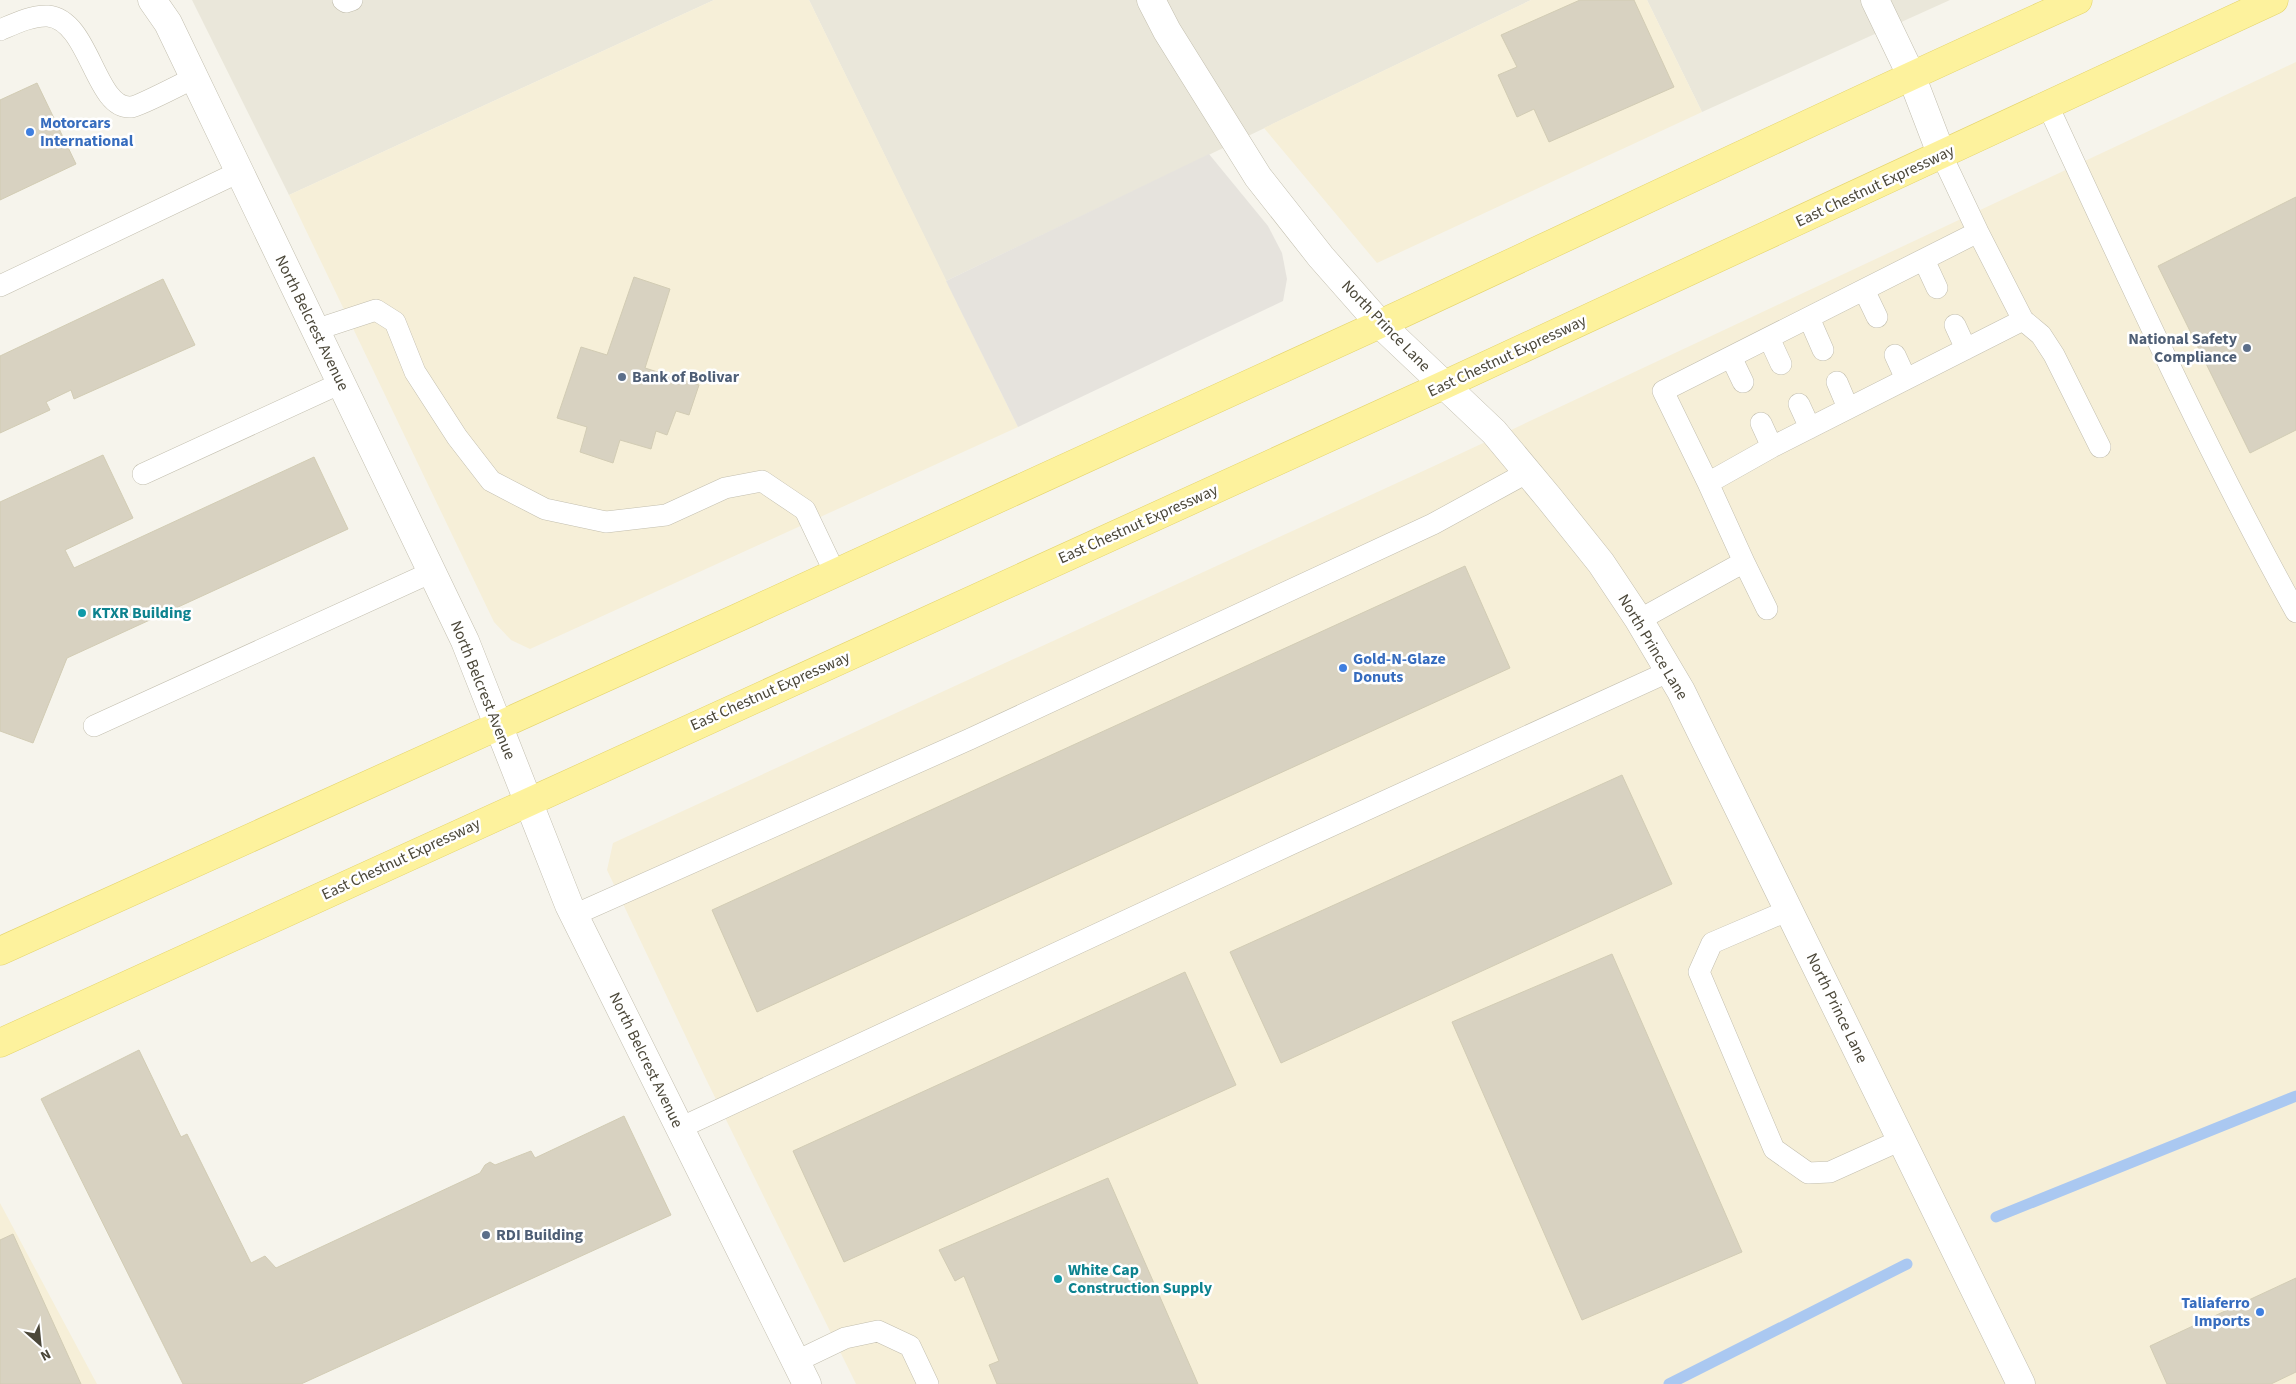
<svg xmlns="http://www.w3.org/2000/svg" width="2296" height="1384" viewBox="0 0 2296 1384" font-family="'Source Sans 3',sans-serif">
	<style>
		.residential { fill: #eae7da }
		.commercial { fill: #f6efd8 }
		.industrial { fill: #e6e3dd }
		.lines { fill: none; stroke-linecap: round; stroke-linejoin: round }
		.stream { stroke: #aac8f1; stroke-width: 11 }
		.building { fill: #d8d2c1; stroke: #d2ccb4 }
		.service-casing { stroke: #c2beae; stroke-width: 22 }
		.minor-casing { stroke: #c2beae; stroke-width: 29 }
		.primary-casing { stroke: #e4d46c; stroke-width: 29 }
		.service { stroke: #fff; stroke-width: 21 }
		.minor { stroke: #fff; stroke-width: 28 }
		.primary { stroke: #fdf29d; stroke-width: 28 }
		.shop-dot { fill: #3f7fe0; stroke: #fff; stroke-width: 2 }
		.service-dot { fill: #5c6f8a; stroke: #fff; stroke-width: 2 }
		.culture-dot { fill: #0f9aa8; stroke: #fff; stroke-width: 2 }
		.labels { text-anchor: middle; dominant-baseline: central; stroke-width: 5; stroke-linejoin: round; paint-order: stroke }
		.shop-label { font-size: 16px; font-weight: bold; fill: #366cbe; stroke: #fff; text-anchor: start }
		.street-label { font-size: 16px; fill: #4b4739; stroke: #fff }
		.service-label { font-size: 16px; font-weight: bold; fill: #4e5e75; stroke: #fff; text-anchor: start }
		.culture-label { font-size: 16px; font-weight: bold; fill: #0d838f; stroke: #fff; text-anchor: start }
	</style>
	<rect width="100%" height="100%" fill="#f6f4ec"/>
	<path class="residential" d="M192 0H714L289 195Z
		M809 0H1531L946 281Z
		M1647 0H1950L1702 112Z"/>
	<path class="commercial" d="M714 0H809L1018 427 530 649 511 640 494 622 289 195Z
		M1531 0H1647L1702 112 1377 263 1264 128Z
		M2296 62V1384H856L704 1075 607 870 613 843 1434 466Z
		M0 1203 97 1384H0Z"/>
	<path class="industrial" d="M1209 154 1268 226 1282 253 1287 279 1283 301 1018 427 946 281Z"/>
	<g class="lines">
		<path class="stream" d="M1996 1217 2296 1096
			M1669 1384 1907 1264"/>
	</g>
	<path class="building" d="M1580 0H1634L1674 87 1549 142 1534 109 1517 117 1498 75 1517 67 1501 35Z
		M37 83 76 164 0 200V100Z
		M2296 197V430L2250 453 2158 266Z
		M634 277 670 289 645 368 699 385 689 415 676 411 667 435 656 431 651 449 620 440 613 463 580 452 587 427 557 418 581 347 607 355Z
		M163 279 195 345 74 399 71 390 46 402 50 410 0 433V356Z
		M103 455 133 518 65 550 74 568 314 457 348 529 67 658 33 743 0 731V502Z
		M1465 566 1510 668 757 1012 712 910Z
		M1622 775 1672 884 1281 1063 1230 952Z
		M1612 954 1742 1252 1582 1320 1452 1022Z
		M1185 972 1236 1085 844 1262 793 1151Z
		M139 1050 181 1137 187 1134 251 1263 265 1256 276 1268 480 1173 485 1165 490 1162 495 1165 531 1151 535 1158 624 1116 671 1215 301 1384H183L41 1099Z
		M1108 1178 1198 1384H997L989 1365 999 1361 964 1276 955 1281 939 1250Z
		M13 1234 81 1384H0V1240Z
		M2296 1278V1372L2271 1384H2167L2150 1346Z"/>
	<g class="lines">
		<defs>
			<path id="service" d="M343 0 346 2 352 0
				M0 30C14 24 32 15 48 16 90 20 95 110 131 107 140 106 183 83 194 78
				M2048 106C2127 276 2205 448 2296 612
				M1924 260 1937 288
				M0 286 239 172
				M1864 290 1877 317
				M1809 318 1823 350
				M2023 320 2041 335 2054 355 2100 447
				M1955 325 1966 349
				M315 330 376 310 395 322 415 372 457 437 491 481 545 509 606 522 666 515 725 488 762 481 805 510 835 573
				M1769 338 1781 364
				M1895 355 1906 379
				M1731 357 1743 382
				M1837 382 1848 408
				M1799 404 1810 428
				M1761 423 1772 447
				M143 474 341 383
				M1708 483 1663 391 1978 232
				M1744 562 1767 609
				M1639 620 1744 562 1708 483 1772 447 2023 320 1978 232 1942 156
				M94 726 432 572
				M1789 910 1712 943 1699 972 1774 1149 1808 1173 1830 1172 1901 1140
				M574 915 970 739 1433 524 1528 472
				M680 1128 1289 845 1670 671
				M795 1362 845 1338 878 1331 910 1346 928 1384"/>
			<path id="minor" d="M152 0 168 23 465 641 569 905 807 1384
				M1151 0 1167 31 1258 177 1321 257 1380 324 1494 432 1549 498 1601 563 1639 620 1681 691 2021 1384
				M1875 0 1911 75 1942 156"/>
			<path id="primary" d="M0 951C461 743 921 536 1380 324 1613 216 1844 105 2078 0
				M0 1043 1444 385 2274 0"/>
		</defs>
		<use href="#service" class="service-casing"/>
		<use href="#minor" class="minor-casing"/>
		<use href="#primary" class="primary-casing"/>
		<use href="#service" class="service"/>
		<use href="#minor" class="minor"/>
		<use href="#primary" class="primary"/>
	</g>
	<g class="shop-dot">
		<circle cx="30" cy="132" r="5"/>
		<circle cx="1343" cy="668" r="5"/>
		<circle cx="2260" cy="1312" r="5"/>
	</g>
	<g class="service-dot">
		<circle cx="2247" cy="348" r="5"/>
		<circle cx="622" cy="377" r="5"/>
		<circle cx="486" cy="1235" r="5"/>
	</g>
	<g class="culture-dot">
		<circle cx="82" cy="613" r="5"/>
		<circle cx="1058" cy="1279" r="5"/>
	</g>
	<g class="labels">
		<g class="shop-label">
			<text x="40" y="123">Motorcars<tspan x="40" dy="18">International</tspan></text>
			<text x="1353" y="659">Gold-N-Glaze<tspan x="1353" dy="18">Donuts</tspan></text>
			<text x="2250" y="1303" text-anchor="end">Taliaferro<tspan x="2250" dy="18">Imports</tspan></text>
		</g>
		<g class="street-label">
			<text transform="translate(1875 186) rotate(-25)">East Chestnut Expressway</text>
			<text transform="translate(312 323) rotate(64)">North Belcrest Avenue</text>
			<text transform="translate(1386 326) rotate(46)">North Prince Lane</text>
			<text transform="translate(1507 356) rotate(-25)">East Chestnut Expressway</text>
			<text transform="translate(1138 524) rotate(-24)">East Chestnut Expressway</text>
			<text transform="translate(1653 647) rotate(59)">North Prince Lane</text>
			<text transform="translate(483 690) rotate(68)">North Belcrest Avenue</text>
			<text transform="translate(770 691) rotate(-24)">East Chestnut Expressway</text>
			<text transform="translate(401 859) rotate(-25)">East Chestnut Expressway</text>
			<text transform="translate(1837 1008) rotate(64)">North Prince Lane</text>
			<text transform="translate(646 1060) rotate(64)">North Belcrest Avenue</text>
		</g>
		<g class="service-label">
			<text x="2237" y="339" text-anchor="end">National Safety<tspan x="2237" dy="18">Compliance</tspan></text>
			<text x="632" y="377">Bank of Bolivar</text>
			<text x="496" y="1235">RDI Building</text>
		</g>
		<g class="culture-label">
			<text x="92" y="613">KTXR Building</text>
			<text x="1068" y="1270">White Cap<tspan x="1068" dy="18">Construction Supply</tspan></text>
		</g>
	</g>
	<g transform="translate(40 1344) rotate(153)" stroke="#ffffff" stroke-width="4" paint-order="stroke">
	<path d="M0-4L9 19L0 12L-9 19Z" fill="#4b4739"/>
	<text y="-8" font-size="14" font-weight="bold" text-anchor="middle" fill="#4b4739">N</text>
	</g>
</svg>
